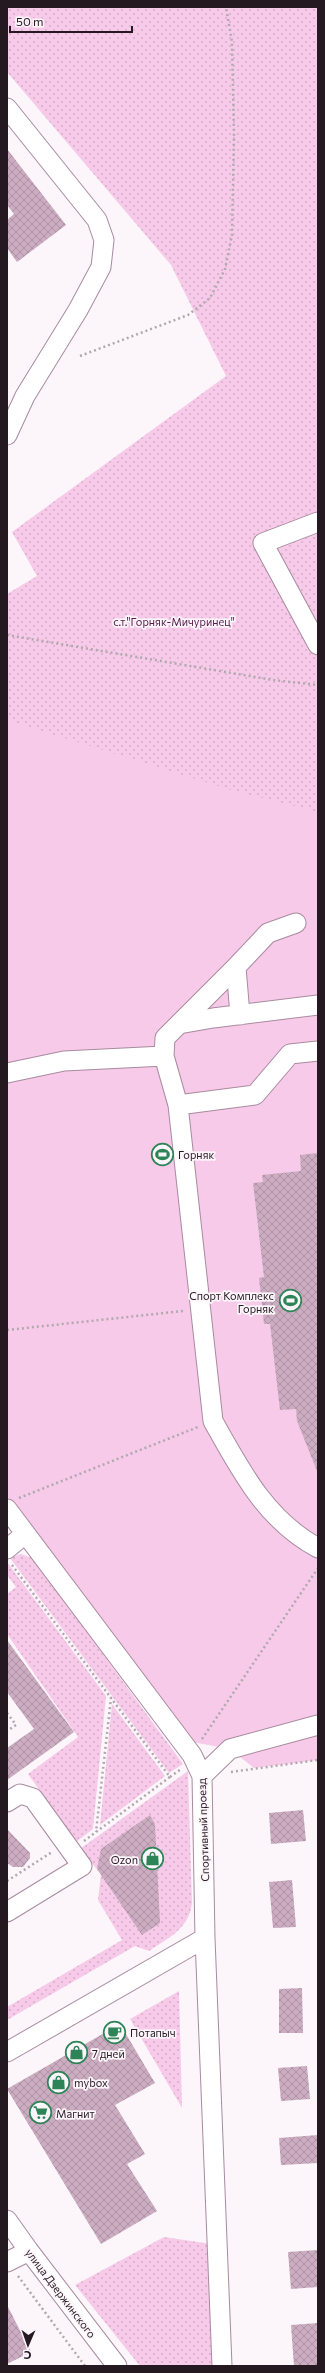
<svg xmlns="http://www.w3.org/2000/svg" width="325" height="2373" viewBox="0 0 325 2373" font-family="Commissioner,sans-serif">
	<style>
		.grass { fill: url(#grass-dots) }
		.park { fill: #f7cae9 }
		.building { fill: url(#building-cross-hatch) }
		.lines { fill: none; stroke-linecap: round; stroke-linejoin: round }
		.minor-casing { stroke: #a88b9f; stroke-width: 21 }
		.path { stroke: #b1a8ae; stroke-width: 2.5; stroke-dasharray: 2 3; stroke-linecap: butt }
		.minor { stroke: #fff; stroke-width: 19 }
		.labels { text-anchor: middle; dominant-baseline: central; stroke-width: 3.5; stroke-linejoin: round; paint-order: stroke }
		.park-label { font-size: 11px; fill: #57194a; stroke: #fcf5fa }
		.poi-label { font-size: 11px; fill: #241920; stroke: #fcf5fa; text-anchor: start }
		.street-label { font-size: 11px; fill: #241920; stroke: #fcf5fa }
	</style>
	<defs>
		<pattern id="grass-dots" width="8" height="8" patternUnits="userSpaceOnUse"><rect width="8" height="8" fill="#f7cae9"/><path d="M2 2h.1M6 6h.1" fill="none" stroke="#d4adc8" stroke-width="1.8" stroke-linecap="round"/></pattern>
		<pattern id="building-cross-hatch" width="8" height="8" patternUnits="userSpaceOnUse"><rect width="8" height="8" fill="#cbacc1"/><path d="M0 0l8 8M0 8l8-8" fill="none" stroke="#ae93a6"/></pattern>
	</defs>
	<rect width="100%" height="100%" fill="#fcf5fa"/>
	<path class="grass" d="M7 7H318V857L7 1056V594L37 576 12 532 226 376 171 265 7 72Z
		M21 1554 29 1557 35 1561 183 1764 169 1773 10 1558Z
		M7 1562 106 1696 93 1829 76 1842 28 1774 78 1737 7 1634V1594L16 1587 7 1575Z
		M112 1704 165 1776 100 1825Z
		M188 1771 192 1903C189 1929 168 1938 149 1951L135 1946 7 2020V2007L122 1940 98 1900 101 1874 80 1849Z
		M179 1991 182 2108 130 2019Z
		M164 2237 211 2244 212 2366H140L75 2285Z"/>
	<path class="park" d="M7 720 234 791 318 812V1760L254 1768 230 1749 192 1742 7 1496Z"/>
	<path class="building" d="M7 149 66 225 17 262 7 248V220L14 214 7 205Z
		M318 1153V1471H317L297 1421 296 1409 280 1410 270 1324H264L259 1278 264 1277 253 1183 263 1182 262 1175 301 1171 300 1155Z
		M7 1640 74 1732 7 1780V1748L34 1729 7 1692Z
		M303 1810 306 1841 271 1844 269 1813Z
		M150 1815 155 1824 160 1923 142 1935 97 1869 101 1849Z
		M7 1829 30 1853V1858L23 1867H13L7 1863Z
		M292 1880 296 1927 273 1928 269 1882Z
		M302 1988 303 2033H279V1989Z
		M120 2024 155 2083 115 2105 145 2154 127 2164 157 2211 101 2244 7 2089Z
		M307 2066 310 2099 281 2101 278 2068Z
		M318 2135V2163L281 2165 279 2138Z
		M318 2250V2287L291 2289 288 2252Z
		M7 2305 31 2352 7 2364Z
		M318 2323V2366H294L291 2325Z"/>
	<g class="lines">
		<defs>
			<path id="minor" d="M7 108 97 220 104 240 101 267 78 310 25 396 7 435
				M318 522 263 543 318 645
				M318 1005 213 1018 179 1024 165 1038 164 1056 178 1105 213 1421C241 1471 266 1520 318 1548
				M240 1015 236 967 268 933 296 923
				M179 1024 236 967
				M7 1073 64 1061 164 1056
				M178 1105 255 1095 290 1054 318 1051
				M7 1509 192 1755 202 1776 205 1938 222 2366
				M7 1549 25 1534
				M202 1776 230 1749 318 1725
				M7 1802 20 1794 33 1798 82 1866 7 1912
				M7 2052 205 1938
				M7 2220 29 2251 117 2366
				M7 2262 29 2251"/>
		</defs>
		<use href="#minor" class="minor-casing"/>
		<path class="path" d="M80 356 188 315 210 298 225 269 232 235 234 136 232 42 226 7
			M7 635 273 680 318 685
			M7 1330 183 1311
			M19 1498 198 1427
			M12 1565 111 1698
			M7 1713 16 1725 7 1731
			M202 1739 318 1568
			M231 1772 318 1760
			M170 1777 181 1769
			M84 1841 170 1777 111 1698 96 1832
			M7 1881 52 1852
			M18 2276 85 2366"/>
		<use href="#minor" class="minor"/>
	</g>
	<defs>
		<symbol id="stadium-ring" viewBox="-11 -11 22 22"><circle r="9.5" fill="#fcf5fa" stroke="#2d8457" stroke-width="1.5"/><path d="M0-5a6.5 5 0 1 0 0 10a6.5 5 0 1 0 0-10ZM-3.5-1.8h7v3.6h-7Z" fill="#2d8457"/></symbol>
		<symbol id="shop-ring" viewBox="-11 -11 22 22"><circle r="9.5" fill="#fcf5fa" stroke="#2d8457" stroke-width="1.5"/><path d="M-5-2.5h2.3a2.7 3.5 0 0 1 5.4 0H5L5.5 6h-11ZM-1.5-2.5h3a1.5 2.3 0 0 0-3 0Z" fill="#2d8457"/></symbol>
		<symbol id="cafe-ring" viewBox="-11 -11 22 22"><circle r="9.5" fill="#fcf5fa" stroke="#2d8457" stroke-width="1.5"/><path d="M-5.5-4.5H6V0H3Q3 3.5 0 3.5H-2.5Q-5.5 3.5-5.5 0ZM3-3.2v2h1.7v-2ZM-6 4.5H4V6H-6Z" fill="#2d8457"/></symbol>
		<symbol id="supermarket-ring" viewBox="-11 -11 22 22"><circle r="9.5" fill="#fcf5fa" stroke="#2d8457" stroke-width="1.5"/><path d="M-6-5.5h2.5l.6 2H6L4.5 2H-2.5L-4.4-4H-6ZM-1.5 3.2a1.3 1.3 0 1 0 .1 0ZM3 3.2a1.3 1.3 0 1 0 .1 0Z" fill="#2d8457"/></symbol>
	</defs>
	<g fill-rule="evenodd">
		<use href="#stadium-ring" x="150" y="1142" width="25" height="25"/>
		<use href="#stadium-ring" x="278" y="1288" width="25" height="25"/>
		<use href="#shop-ring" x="140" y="1846" width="25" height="25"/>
		<use href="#cafe-ring" x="102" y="2020" width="25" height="25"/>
		<use href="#shop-ring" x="64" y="2040" width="25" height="25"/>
		<use href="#shop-ring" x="46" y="2070" width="25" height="25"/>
		<use href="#supermarket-ring" x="28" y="2100" width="25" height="25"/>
	</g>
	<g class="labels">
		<g class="park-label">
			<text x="174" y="621">с.т."Горняк-Мичуринец"</text>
		</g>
		<g class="poi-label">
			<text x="178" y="1154">Горняк</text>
			<text x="274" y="1295" text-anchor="end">Спорт Комплекс<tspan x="274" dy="13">Горняк</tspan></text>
			<text x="138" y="1859" text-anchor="end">Ozon</text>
			<text x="130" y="2032">Потапыч</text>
			<text x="92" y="2053">7 дней</text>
			<text x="74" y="2082">mybox</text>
			<text x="56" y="2113">Магнит</text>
		</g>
		<g class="street-label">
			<text transform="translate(203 1830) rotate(-92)">Спортивный проезд</text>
			<text transform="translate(61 2293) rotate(53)">улица Дзержинского</text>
		</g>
	</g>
	<rect width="325" height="2373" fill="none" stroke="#241920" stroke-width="16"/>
	<g transform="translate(28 2345) rotate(182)" stroke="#fcf5fa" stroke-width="3" paint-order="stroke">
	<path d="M0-3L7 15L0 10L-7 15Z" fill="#241920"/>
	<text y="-6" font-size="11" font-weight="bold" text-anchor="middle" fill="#241920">С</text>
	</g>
	<path d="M10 26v6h122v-6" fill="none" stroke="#241920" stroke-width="2"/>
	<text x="16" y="26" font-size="12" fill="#241920" stroke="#fcf5fa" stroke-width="3" paint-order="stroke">50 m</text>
</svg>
